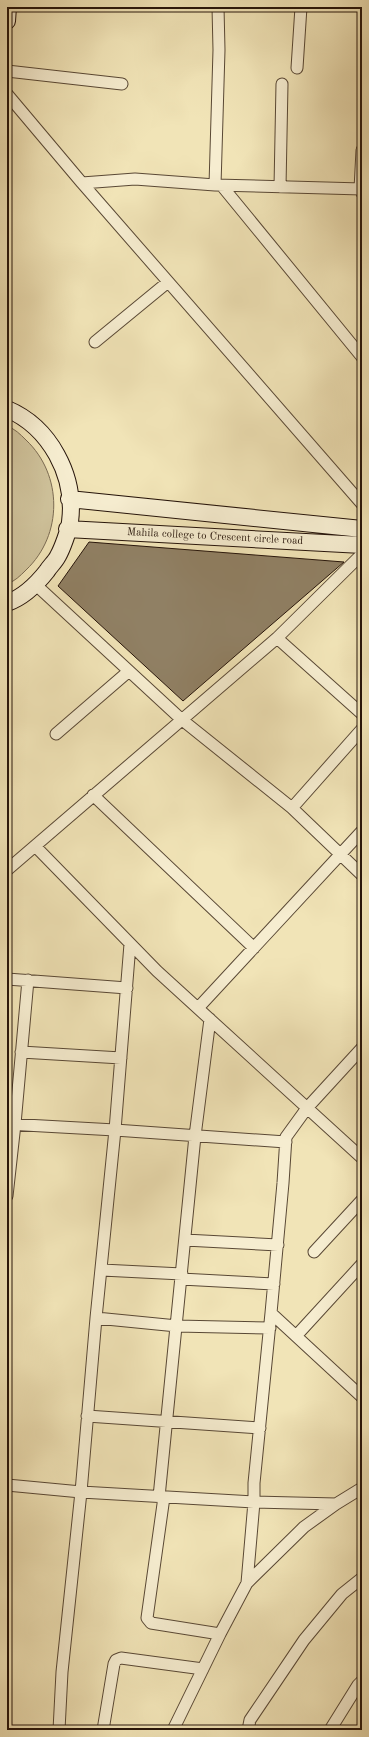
<svg xmlns="http://www.w3.org/2000/svg" width="369" height="1737" viewBox="0 0 369 1737" font-family="'Old Standard TT',serif">
	<style>
		.green { fill: #cec19a; stroke: #7a6a52 }
		.building { fill: #908064; stroke: #26140a }
		.lines { fill: none; stroke-linecap: round; stroke-linejoin: round }
		.street-casing { stroke: #594835; stroke-width: 13 }
		.secondary-casing { stroke: #26140a; stroke-width: 18 }
		.street { stroke: #f6edd0; stroke-width: 11 }
		.secondary { stroke: #f6edd0; stroke-width: 16 }
		.labels { text-anchor: middle; dominant-baseline: central; stroke-width: 3; stroke-linejoin: round; paint-order: stroke }
		.street-label { font-size: 11px; fill: #26140a; stroke: #f6edd0 }
	</style>
	<rect width="100%" height="100%" fill="#f1e4b7"/>
	<filter id="stains"><feTurbulence type="fractalNoise" baseFrequency=".005" numOctaves="4"/><feColorMatrix values="0 0 0 0 .2 0 0 0 0 .09 0 0 0 0 .02 0 0 0 .5 -.17"/></filter>
	<radialGradient id="worn" r=".72"><stop offset=".6" stop-color="#630" stop-opacity="0"/><stop offset="1" stop-color="#630" stop-opacity=".3"/></radialGradient>
	<path class="green" d="M7 426C15 429 20 434 26 440 63 475 63 535 26 570 20 576 15 581 7 584Z"/>
	<path class="building" d="M89 542 344 562 183 701 58 586Z"/>
	<g class="lines">
		<defs>
			<path id="street" d="M297 68 301 7
				M7 71 122 84
				M7 94 82 183 135 179 215 185 362 189
				M362 150 360 189 362 193
				M82 183 362 504
				M215 185 219 50 218 7
				M222 186 362 357
				M280 187 282 84
				M95 342 168 282
				M36 585 181 719 292 808 362 875
				M277 638 362 714
				M56 734 129 671
				M93 795 254 948
				M292 808 362 729
				M35 846 157 971 362 1158
				M7 870 277 638 362 554
				M7 979 127 988
				M198 1008 362 831
				M362 1048 307 1108 286 1137 283 1183 271 1313 362 1397
				M21 1052 121 1058
				M7 1124 115 1130 130 944
				M7 1196 15 1124 28 980
				M185 1240 278 1245
				M314 1252 362 1200
				M102 1270 182 1274
				M181 1279 274 1284
				M96 1318 177 1326 270 1328
				M296 1336 362 1264
				M87 1416 260 1428
				M7 1485 81 1492 96 1318 115 1130 286 1142
				M159 1497 195 1136 210 1019
				M164 1497 147 1618 151 1623 220 1634
				M247 1583 254 1502V1483L271 1313
				M59 1730 62 1672 81 1492 254 1502 336 1504
				M103 1730 114 1664 116 1660 121 1658 203 1669
				M173 1730 220 1634 247 1583 304 1527 336 1504 362 1488
				M248 1730 250 1720 304 1640 342 1594 362 1578
				M330 1730 358 1685 362 1681"/>
			<path id="secondary" d="M7 21 8 7
				M7 409C50 427 76 476 70 522 69 530 62 549 58 556 55 562 50 566 47 571 36 585 24 597 7 603
				M69 499 362 529
				M67 529 362 545"/>
		</defs>
		<use href="#street" class="street-casing"/>
		<use href="#secondary" class="secondary-casing"/>
		<use href="#street" class="street"/>
		<use href="#secondary" class="secondary"/>
	</g>
	<g class="labels">
		<g class="street-label">
			<text transform="translate(215 537) rotate(3)">Mahila college to Crescent circle road</text>
		</g>
	</g>
	<rect width="369" height="1737" fill="none" stroke="#f1e4b7" stroke-width="24"/>
	<rect x="8" y="8" width="353" height="1721" fill="none" stroke="#26140a" stroke-width="2"/>
	<rect x="12" y="12" width="345" height="1713" fill="none" stroke="#26140a"/>
	<rect width="100%" height="100%" filter="url(#stains)"/>
	<rect width="100%" height="100%" fill="url(#worn)"/>
</svg>
